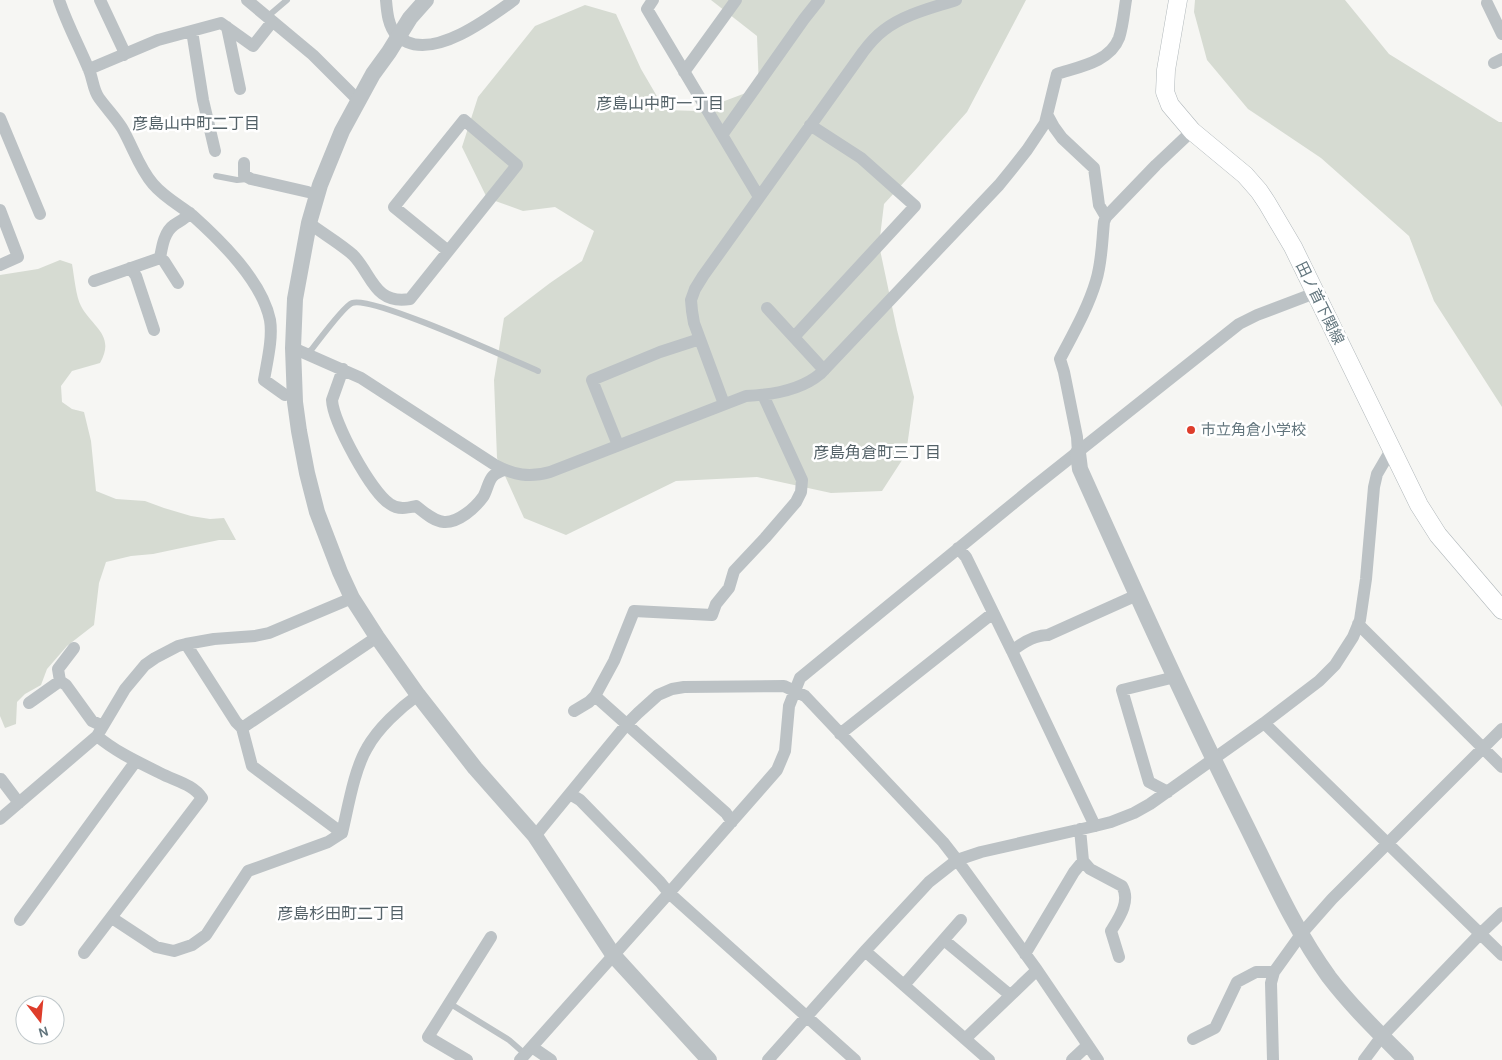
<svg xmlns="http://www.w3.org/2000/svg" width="1502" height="1060" viewBox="0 0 1502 1060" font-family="Karla,'Noto Sans JP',sans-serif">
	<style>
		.green { fill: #d6dbd2 }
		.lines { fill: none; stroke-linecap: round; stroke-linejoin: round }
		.secondary-casing { stroke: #b1b8bb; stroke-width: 19 }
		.service { stroke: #bcc2c5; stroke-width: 6 }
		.minor { stroke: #bcc2c5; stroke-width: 12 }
		.tertiary { stroke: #bcc2c5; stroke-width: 16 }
		.secondary { stroke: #fff; stroke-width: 18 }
		.poi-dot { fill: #de3d2b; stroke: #fff; stroke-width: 2 }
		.labels { text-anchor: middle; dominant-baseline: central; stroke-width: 5; stroke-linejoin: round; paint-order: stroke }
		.street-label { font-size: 15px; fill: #62757d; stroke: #fff }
		.poi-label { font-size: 15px; fill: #62757d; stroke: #fff; text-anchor: start }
		.neighbourhood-label { font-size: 16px; fill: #546268; stroke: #fff }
	</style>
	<rect width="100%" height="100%" fill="#f6f6f3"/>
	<path class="green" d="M711 0H1026L967 112 918 167 884 204 879 245 897 330 914 397 906 454 882 491 831 493 757 477 676 481 566 535 524 518 497 458 494 380 504 318 550 283 582 261 594 231 555 207 523 211 487 198 462 147 478 97 535 26 585 5 616 14 641 69 665 110 698 111 759 88 757 36Z
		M1195 0H1345L1389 54 1499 122H1502V407L1434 301 1409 236 1321 158 1248 109 1207 60 1194 12Z
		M60 260 72 264C74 275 76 297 81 306 92 327 116 335 100 363L72 371 61 386 62 402 72 409 84 412 91 441 96 491 116 499 145 501 164 508 191 516 210 519 224 518 236 540H219L153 554 131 556 106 562 99 583 94 625 67 646 47 669 41 685 25 694 17 702 16 724 5 728 0 716V275L38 269Z"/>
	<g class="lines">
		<defs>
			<path id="secondary" d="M1178 0 1166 70 1165 92 1170 105 1192 131 1245 175 1259 191 1267 203 1293 247 1419 505 1438 535 1502 610"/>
		</defs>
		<use href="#secondary" class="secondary-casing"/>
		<path class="service" d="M267 17 287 0
			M216 176 237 180 247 179
			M306 354 312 349C319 340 344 306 352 303 372 295 510 359 538 371
			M449 1003 509 1040 525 1054"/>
		<path class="minor" d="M59 0C67 24 79 46 89 70 93 79 93 90 99 98 107 109 115 117 122 128 133 147 139 168 153 184 164 197 179 205 192 215 221 241 262 281 270 320 273 338 267 362 264 380L285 395
			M100 0 123 49 124 55
			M247 0 313 55 358 100
			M386 0C387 12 388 26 397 36 400 39 404 40 407 42 439 56 489 18 514 0
			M653 0 647 9 759 197
			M1487 3 1502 34
			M227 27 240 89
			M192 31 203 100 215 151
			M1494 63 1502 59
			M88 68 94 67 158 40 221 23 253 46 272 22
			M684 72 736 0
			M1048 116 1054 127 1062 138 1094 168 1099 205 1106 217
			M0 118 40 214
			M722 135 804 19 819 0
			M244 163V175L251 179 308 192
			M0 210 18 257 0 265
			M309 223C322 233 341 244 353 255 372 274 374 305 410 299L517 165 464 120 394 207 448 251
			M160 258 164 261 178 283
			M130 268 136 276 154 330
			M94 281 160 258C162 247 164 232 174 225 180 221 185 219 190 213
			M767 308 824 370
			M794 337 915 206 861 158 810 125
			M293 348 361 378 495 465C514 475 529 478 550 472L746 396C770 395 801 390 820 374L999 185 1012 169 1027 150 1045 123 1057 74C1078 67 1110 62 1119 38 1123 26 1124 12 1126 0
			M343 369 332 400C333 422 371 492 390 504 398 510 407 508 416 506 424 512 433 521 444 522 458 523 475 508 483 497 487 491 488 481 493 476 496 473 501 471 504 470
			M724 404 694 323 692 311 691 300 695 289 703 276 863 52C869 44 876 36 884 30 905 14 932 8 956 0
			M618 445 592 380 660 352 700 339
			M1078 453 1077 437 1064 372 1060 359C1073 334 1088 308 1096 281 1102 262 1102 241 1104 222L1106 217 1156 165 1192 131
			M958 548 966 557 1012 651
			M1358 624 1502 767
			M186 644 236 722 242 728 252 766 342 833
			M74 648 58 669 60 681 66 685 92 721 103 726
			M595 696 726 813 732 822
			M29 703 60 681
			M574 711 589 702 595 696 614 661 634 611 712 615 716 604 729 588 734 571 765 538 796 502 801 492 802 480 763 395
			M1264 723 1502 955
			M242 728 377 637
			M840 734 993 613
			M0 779H1L19 803
			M1168 792 1149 782 1122 690 1175 677
			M570 794 580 800 660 882 669 893 855 1060
			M0 819 97 736 125 689 145 665 155 658 178 646 186 644 214 639 255 636 269 633 352 598
			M1095 826 1012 651C1022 643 1034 635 1048 635L1137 595
			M535 836 627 724 638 713 658 695 672 689 684 687 784 686 805 696 943 842 957 860 1037 970 1098 1060
			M1083 861 1090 869 1122 886C1131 901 1119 918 1111 931L1119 957
			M112 918 156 947 174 951 192 945 206 935 248 871 328 842 342 833C348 808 354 770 367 748 378 728 400 708 418 695
			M20 920 136 761
			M944 940 1010 995
			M865 951 989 1060
			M84 953 202 798C193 784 175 781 160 773 138 762 116 752 97 736
			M1025 954 1074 872 1083 861 1080 829
			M904 985 961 920
			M965 1039 1037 970
			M1193 1039 1215 1028 1237 982 1256 972H1274
			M532 1047 551 1060
			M467 1060 428 1037 491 937
			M520 1060 669 893 777 770 785 751 789 706 800 678 1031 489 1239 324 1257 315 1315 293
			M768 1060 865 951 917 895 929 882 957 860 981 852 1095 826 1111 822 1134 813 1150 804 1264 723 1319 681 1335 665 1353 637 1360 620 1366 579 1374 487 1377 474 1391 450
			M1072 1060 1088 1045
			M1273 1060 1271 983 1274 972 1302 933 1332 899 1502 729
			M1364 1060 1382 1036 1480 934 1502 913"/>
		<path class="tertiary" d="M426 0 410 18 389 52 373 74 342 131 320 185 309 223 295 299 293 348 295 402 299 431 307 473 317 512 340 572 352 598 377 637 418 695 475 768 535 836 614 956 709 1060
			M1078 453 1080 469C1133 587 1186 705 1244 821 1270 873 1294 929 1329 977 1352 1007 1379 1033 1406 1060"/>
		<use href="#secondary" class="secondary"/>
	</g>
	<circle class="poi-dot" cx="1191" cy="430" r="5"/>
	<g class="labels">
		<g class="street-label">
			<text transform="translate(1320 303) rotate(64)">田ノ首下関線</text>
		</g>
		<g class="poi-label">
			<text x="1201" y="430">市立角倉小学校</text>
		</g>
		<g class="neighbourhood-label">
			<text x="660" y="103">彦島山中町一丁目</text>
			<text x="196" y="123">彦島山中町二丁目</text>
			<text x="877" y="452">彦島角倉町三丁目</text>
			<text x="341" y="913">彦島杉田町二丁目</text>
		</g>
	</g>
	<g transform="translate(40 1020) rotate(164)"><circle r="24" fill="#ffffff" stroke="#c0c8cb"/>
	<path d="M0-4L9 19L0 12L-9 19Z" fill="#de3d2b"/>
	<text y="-8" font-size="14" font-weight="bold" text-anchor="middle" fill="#62757d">N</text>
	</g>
</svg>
